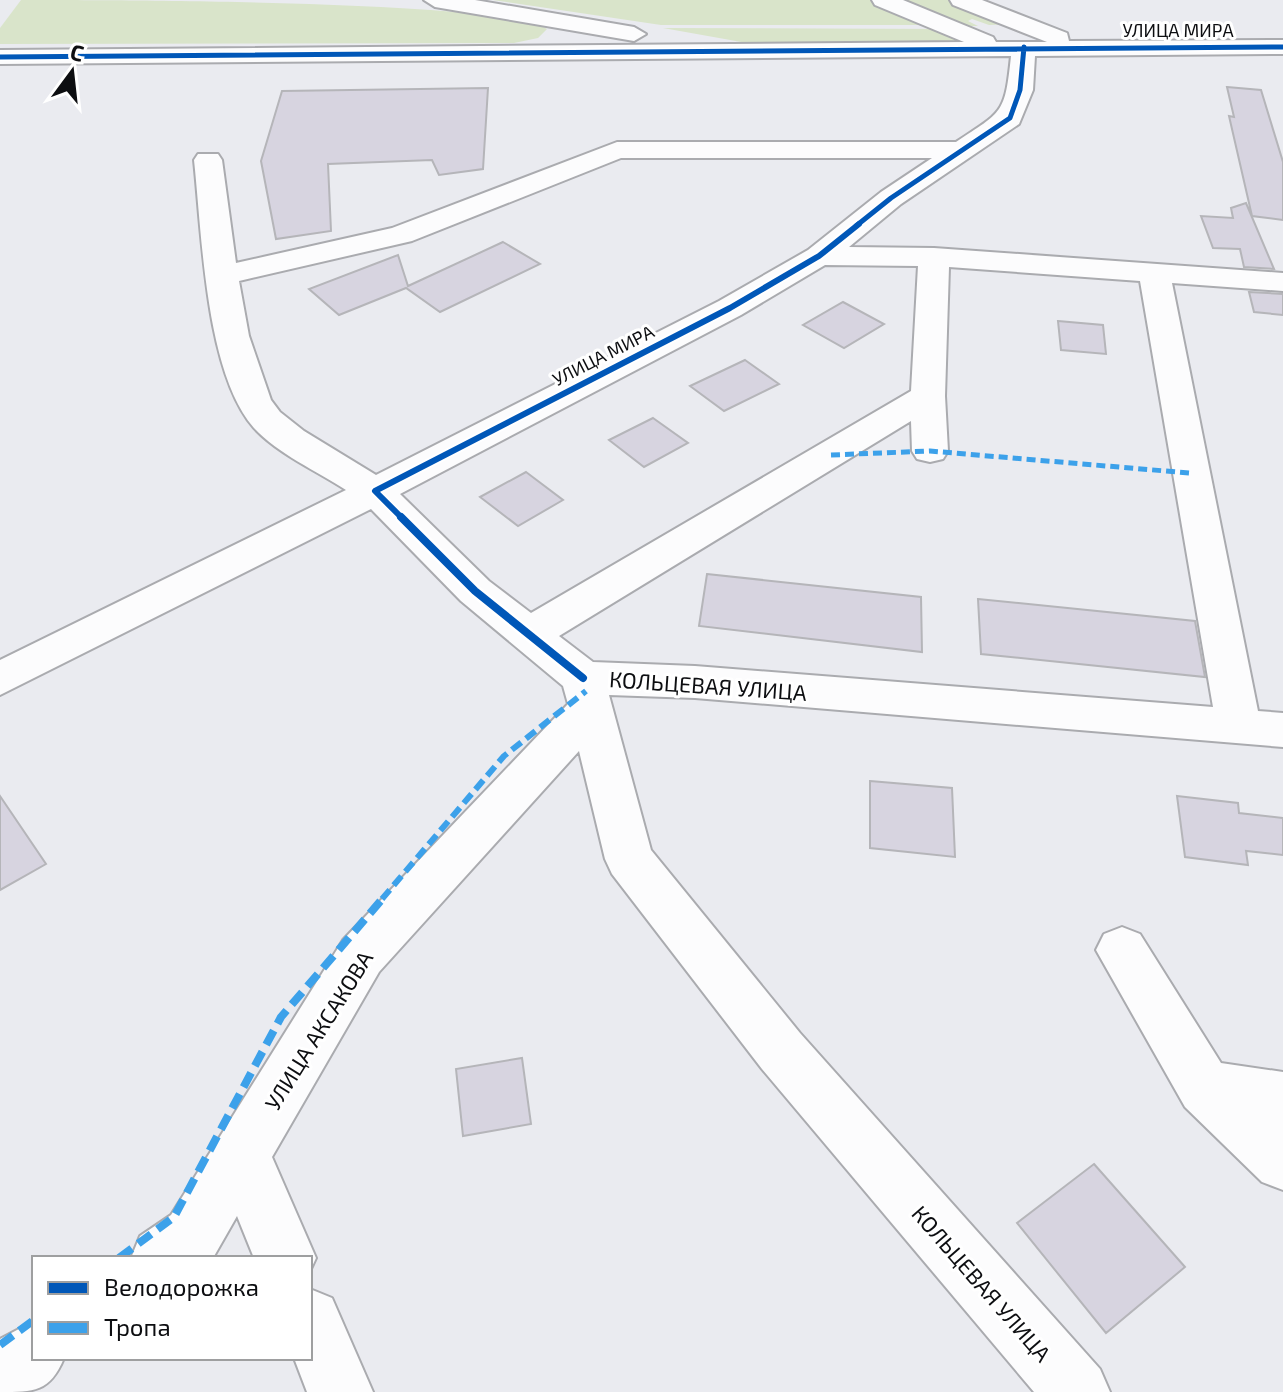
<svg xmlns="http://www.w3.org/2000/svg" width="1283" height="1392" viewBox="0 0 1283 1392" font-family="'Exo 2',sans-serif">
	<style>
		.green { fill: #d9e4ca }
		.building { fill: #d7d4e0; stroke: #b5b5b9; stroke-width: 2 }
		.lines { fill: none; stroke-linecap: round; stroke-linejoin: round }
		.minor-casing { stroke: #aaabaf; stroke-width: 4 }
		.minor { fill: #fcfcfd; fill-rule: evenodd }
		.quiet-far2 { stroke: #3ca1ea; stroke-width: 5; stroke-dasharray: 9 5; stroke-linecap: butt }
		.quiet-far1 { stroke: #3ca1ea; stroke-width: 6; stroke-dasharray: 12 6; stroke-linecap: butt }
		.quiet { stroke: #3ca1ea; stroke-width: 8; stroke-dasharray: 16 8; stroke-linecap: butt }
		.cycleway-far2-casing { stroke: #fff; stroke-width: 8 }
		.cycleway-far1-casing { stroke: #fff; stroke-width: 10 }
		.cycleway-casing { stroke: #fff; stroke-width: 13 }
		.cycleway-far2 { stroke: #0057b8; stroke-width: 5 }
		.cycleway-far1 { stroke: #0057b8; stroke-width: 6 }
		.cycleway { stroke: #0057b8; stroke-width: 8 }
		.labels { text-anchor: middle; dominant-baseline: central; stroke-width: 6; stroke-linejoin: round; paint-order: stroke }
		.far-street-label { font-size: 18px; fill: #0d0e11; stroke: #fff }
		.street-label { font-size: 22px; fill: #0d0e11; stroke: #fff }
	</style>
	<rect width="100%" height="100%" fill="#eaebf0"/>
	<path class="green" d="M21 0C101 0 504 0 547 29L538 38 514 43 0 44V28Z
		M493 0H876L935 25H661Z
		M891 0H952L1017 24 989 25 972 19 968 21 978 26H956Z
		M663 28 947 29 960 38 956 42 747 43Z"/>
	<path class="building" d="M1227 87 1261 90 1283 162V220L1252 216 1229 116 1234 117Z
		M488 88 483 169 439 175 432 160 328 164 331 231 276 239 261 161 282 91Z
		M1246 203 1274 269 1244 267 1240 249 1213 248 1201 216 1233 218 1231 208Z
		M503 242 540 264 440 312 406 288 339 315 309 289 398 255 408 286Z
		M1249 292 1283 294V315L1254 312Z
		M843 302 884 324 844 348 803 325Z
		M1058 321 1103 325 1106 354 1061 350Z
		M745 360 779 384 724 411 690 386Z
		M653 418 688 443 644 467 609 440Z
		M526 472 563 500 518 526 480 497Z
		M707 574 921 597 922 652 699 626Z
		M978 599 1195 621 1205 677 981 654Z
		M870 781 952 788 955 857 870 848Z
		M0 796 46 864 0 890Z
		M1177 796 1238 803 1239 813 1283 818V855L1246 851 1248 865 1185 857Z
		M522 1058 531 1124 463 1136 456 1069Z
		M1094 1164 1185 1267 1106 1333 1017 1223Z"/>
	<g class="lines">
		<defs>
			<path id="minor" d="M424 0H475L634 27 646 34 634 41 435 7Z
				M872 0H903L993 37 996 42H1047L953 5 950 0H982L1067 33 1069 41 1283 40V54L1035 56 1033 90 1019 124 901 204 849 247 934 248 1283 273V291L1172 283 1258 711 1283 713V747L695 698 609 695 651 850 800 1033 1100 1369 1110 1392H1034L762 1069 612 874 605 859 579 751 379 972 272 1157 316 1258 310 1271V1258H254L237 1216 213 1258H131L140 1236 171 1215 343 940 568 704 563 686 461 601 371 509 0 695V660L346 490C317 471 278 454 254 428 205 372 202 233 194 160L198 154H218L222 160 236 263 392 228 617 142H956C1003 111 1005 114 1011 56L0 64V50L964 42 875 5ZM621 158H932L881 192 808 250 719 301 376 475 304 431 280 412 271 400 249 336 239 281 412 241ZM825 265 918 266 911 391 531 613 489 581 400 494 741 315ZM949 267 1140 281 1213 707 695 666 593 662 559 636 911 421 912 451 917 459 930 462 943 459 948 451 945 396Z
				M1122 927 1140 934 1221 1063 1283 1072V1190L1262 1182 1185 1107 1096 950 1104 934Z
				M310 1289 332 1298 373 1392H307L294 1358H310Z
				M34 1321V1358H64C50 1392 34 1392 0 1392V1339Z"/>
		</defs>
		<use href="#minor" class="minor-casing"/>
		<use href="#minor" class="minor"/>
		<path class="quiet-far2" d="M831 455 930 451 1189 473"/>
		<path class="quiet-far1" d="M382 899 504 756 586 691"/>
		<path class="quiet" d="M119 1258 174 1217 281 1017 384 897
			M0 1345 34 1320"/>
		<defs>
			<path id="cycleway-far2" d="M0 57 1283 47
				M856 226 891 198 1010 118 1020 90 1024 47"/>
			<path id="cycleway-far1" d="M403 519 375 491 730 308 819 256 859 224"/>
			<path id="cycleway" d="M401 517 475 591 583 678"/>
		</defs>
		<use href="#cycleway-far2" class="cycleway-far2-casing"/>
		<use href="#cycleway-far1" class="cycleway-far1-casing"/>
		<use href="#cycleway" class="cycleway-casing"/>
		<use href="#cycleway-far2" class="cycleway-far2"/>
		<use href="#cycleway-far1" class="cycleway-far1"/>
		<use href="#cycleway" class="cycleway"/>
	</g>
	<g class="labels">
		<g class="far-street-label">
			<text x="1178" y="30">УЛИЦА МИРА</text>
			<text transform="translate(603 355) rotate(-27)">УЛИЦА МИРА</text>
		</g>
		<g class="street-label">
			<text transform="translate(708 685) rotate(4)">КОЛЬЦЕВАЯ УЛИЦА</text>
			<text transform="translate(318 1030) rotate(-58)">УЛИЦА АКСАКОВА</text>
			<text transform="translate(982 1283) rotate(49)">КОЛЬЦЕВАЯ УЛИЦА</text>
		</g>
	</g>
	<rect x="32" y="1256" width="280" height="104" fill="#ffffff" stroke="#9e9fa0" stroke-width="2"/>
	<rect x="48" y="1282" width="40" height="12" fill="#0057b8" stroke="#9e9fa0" stroke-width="2"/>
	<text x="104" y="1296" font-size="24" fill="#0d0e11">Велодорожка</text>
	<rect x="48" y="1322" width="40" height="12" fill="#3ca1ea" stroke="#9e9fa0" stroke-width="2"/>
	<text x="104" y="1336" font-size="24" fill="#0d0e11">Тропа</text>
	<g transform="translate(72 72) rotate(15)" stroke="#ffffff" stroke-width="6" paint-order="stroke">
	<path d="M0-6L14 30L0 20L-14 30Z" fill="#0d0e11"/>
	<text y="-12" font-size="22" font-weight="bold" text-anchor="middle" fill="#0d0e11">С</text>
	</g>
</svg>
